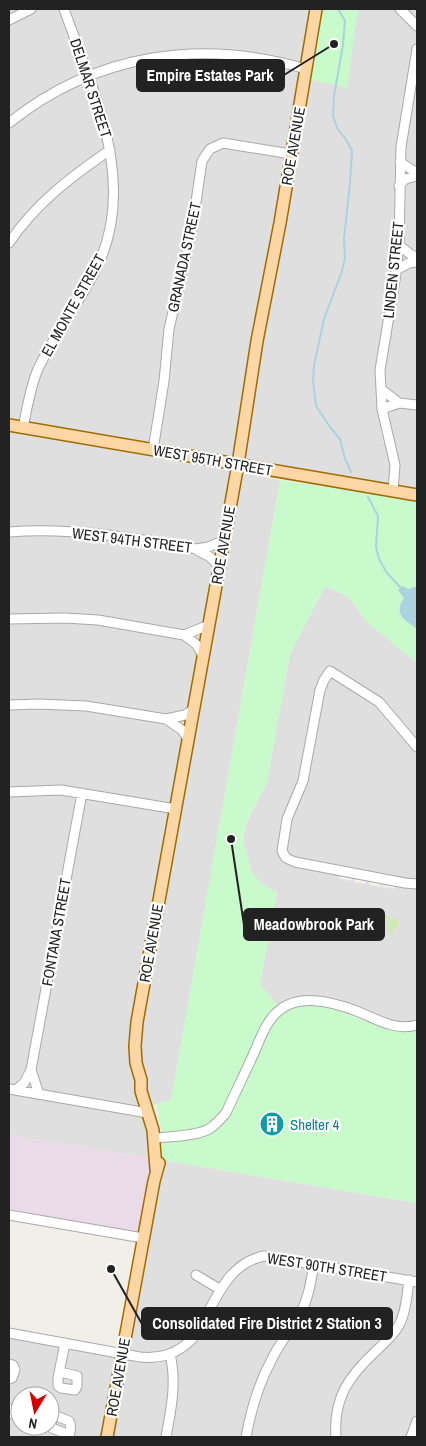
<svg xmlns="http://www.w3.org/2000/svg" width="426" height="1446" viewBox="0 0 426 1446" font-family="'Archivo Narrow',sans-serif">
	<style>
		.residential { fill: #e0dfdf; fill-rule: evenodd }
		.industrial { fill: #ebdbe8 }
		.grass { fill: #cdebb0 }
		.park { fill: #c8facc }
		.water { fill: #aad3df }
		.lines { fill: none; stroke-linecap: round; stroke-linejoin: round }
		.stream { stroke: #aad3df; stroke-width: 2 }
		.minor-casing { stroke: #a9a9a9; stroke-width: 11 }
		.major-casing { stroke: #a06b00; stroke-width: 14 }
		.minor { stroke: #fff; stroke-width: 9 }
		.major { stroke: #fcd6a4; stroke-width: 11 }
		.labels { text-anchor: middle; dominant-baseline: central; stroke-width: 4.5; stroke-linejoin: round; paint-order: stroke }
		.street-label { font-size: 15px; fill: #222; stroke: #fff }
		.culture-label { font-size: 15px; fill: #0d838f; stroke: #fff; text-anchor: start }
		.leader { fill: none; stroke: #222; stroke-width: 2 }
		.callout-dot { fill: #222; stroke: #fff; stroke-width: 2 }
		.callout { fill: #222; stroke: #222; stroke-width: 2 }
		.callout-label { font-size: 16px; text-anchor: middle; font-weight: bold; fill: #fff }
	</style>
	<rect width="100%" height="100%" fill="#f2efe9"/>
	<path class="residential" d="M9 9H417V490L284 465 9 418Z
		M9 431 280 480 171 1101 145 1106 152 1158 9 1135Z
		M325 586 349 597 366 621 417 663V880L406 879 293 858 290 865 340 875V879L351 881 353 877 355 878 354 882 365 884 366 880H369V885L380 887 381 883H383V887L394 889 396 885 417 887V1019L411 1021H393L354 1005 279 1007 260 984 277 893 262 884 252 873 244 844V834L247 822 267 782 290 654Z
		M162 1160 417 1203V1437H111Z
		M9 1336 116 1356 117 1359 104 1437H9ZM20 1396H50V1426H20Z"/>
	<path class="industrial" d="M9 1135 152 1158 140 1231 138 1233 9 1212Z"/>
	<path class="grass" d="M377 914 398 919 397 928H394L393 934 389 933 390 928H386L390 920 385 919V927H382L380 939 372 937Z"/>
	<path class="park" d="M320 9H358L347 88 308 79Z
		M280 480 417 501V663L366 621 349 597 325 586 290 654 267 782 247 821 244 834V844L252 873 262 884 277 893 260 984 282 1011C304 998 326 1006 349 1012L350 1015C374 1024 391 1034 417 1030V1203L162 1160 161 1128 156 1104 171 1100Z"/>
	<path class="water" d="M403 586 408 589 417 586V629C405 620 393 615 404 598L398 590Z"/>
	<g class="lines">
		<path class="stream" d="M338 9 345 21 343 45 334 96 333 116 337 128 347 141 352 151 350 183 344 239 345 259 341 274 324 319 314 365 313 381 316 406 330 427 340 439 345 459 351 472
			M368 497 378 516 376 547 379 559 387 573 401 588"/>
		<defs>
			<path id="minor" d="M400 9 417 26
				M9 20 31 9
				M9 123C95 54 200 38 306 69
				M400 162 417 173
				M399 186 405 179 417 176
				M9 243C35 204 72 176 110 150
				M399 245 410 254 417 258
				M396 270 409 263 417 262
				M381 389 399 403
				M382 409 399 403 417 405
				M23 428C27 408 30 388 38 369 54 335 78 305 95 271 140 185 93 91 64 9
				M153 450 164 381 169 329 192 229 202 161 210 149 223 143 291 154
				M393 491 395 465 382 409 380 370 395 280 399 245 401 147 417 49
				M9 532C72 527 135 538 197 549L208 547 223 541
				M197 550 210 557 219 566
				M9 619 65 618 98 620 184 635 197 645 203 656
				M184 635 209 625
				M9 705 39 704 86 706 166 719 182 730 188 739
				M166 719 185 715 194 709
				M417 747 379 702 330 671 324 680 320 690 303 781 287 819 283 845 282 851 286 858 295 862 405 883 417 884
				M9 792 61 790 176 809
				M31 1070 39 1094
				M9 1089 148 1113
				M16 1090 24 1083 31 1070 82 793
				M154 1138C169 1137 197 1136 209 1129 216 1125 221 1118 226 1113 235 1093 245 1073 254 1053 259 1042 263 1029 271 1019 292 990 331 1001 359 1012 378 1020 396 1031 417 1025
				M9 1215 143 1238
				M196 1275 221 1290
				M9 1333 140 1357C161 1359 177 1354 192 1339 214 1309 223 1264 264 1256L417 1282
				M9 1364 13 1365 15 1370 12 1378 9 1379
				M60 1372 77 1376V1386L75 1390 61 1388 58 1386V1378L65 1343
				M9 1409V1414
				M69 1437C70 1432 72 1425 69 1421L59 1417H54L51 1423 52 1428 69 1435
				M166 1437C171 1409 177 1383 170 1354
				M246 1437C251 1410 258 1385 271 1361 279 1343 292 1329 301 1312 309 1297 311 1280 314 1264
				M336 1437C333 1398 349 1376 376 1351 384 1343 394 1335 399 1325 406 1312 407 1295 409 1280
				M411 1437 417 1421"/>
			<path id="major" d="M9 425 417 495
				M156 1169 153 1130 141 1091V1080L136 1063 135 1046 137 1022 238 464 257 341 280 223 316 9
				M107 1437 154 1181 159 1163"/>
		</defs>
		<use href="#minor" class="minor-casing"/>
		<use href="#major" class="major-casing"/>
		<use href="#minor" class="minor"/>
		<use href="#major" class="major"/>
	</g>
	<defs>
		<symbol id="building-disc" viewBox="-11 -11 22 22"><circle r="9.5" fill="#0f9aa8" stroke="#fff"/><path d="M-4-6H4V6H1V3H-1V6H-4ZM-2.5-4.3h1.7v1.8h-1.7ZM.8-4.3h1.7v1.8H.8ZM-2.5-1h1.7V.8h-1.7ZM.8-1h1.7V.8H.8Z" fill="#fff"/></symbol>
	</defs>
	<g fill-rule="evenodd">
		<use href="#building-disc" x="258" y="1110" width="28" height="28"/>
	</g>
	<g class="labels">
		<g class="street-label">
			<text transform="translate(91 88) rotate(72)">DELMAR STREET</text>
			<text transform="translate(293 146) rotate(-80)">ROE AVENUE</text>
			<text transform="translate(184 257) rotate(-78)">GRANADA STREET</text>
			<text transform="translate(393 270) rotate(-84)">LINDEN STREET</text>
			<text transform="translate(73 305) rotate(-61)">EL MONTE STREET</text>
			<text transform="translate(213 460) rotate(10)">WEST 95TH STREET</text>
			<text transform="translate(132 540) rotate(7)">WEST 94TH STREET</text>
			<text transform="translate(223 545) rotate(-80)">ROE AVENUE</text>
			<text transform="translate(56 932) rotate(-80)">FONTANA STREET</text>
			<text transform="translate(151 943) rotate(-80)">ROE AVENUE</text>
			<text transform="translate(327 1267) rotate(9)">WEST 90TH STREET</text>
			<text transform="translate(118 1377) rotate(-80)">ROE AVENUE</text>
		</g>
		<g class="culture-label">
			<text x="290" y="1124">Shelter 4</text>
		</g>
	</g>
	<path class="leader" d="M334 44L284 75M231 839L244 925M111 1269L142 1324"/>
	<g class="callout-dot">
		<circle cx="334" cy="44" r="5"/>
		<circle cx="231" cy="839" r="5"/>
		<circle cx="111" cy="1269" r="5"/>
	</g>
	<g class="callout">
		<rect x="137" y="60" width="147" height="31" rx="5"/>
		<rect x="244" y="909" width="140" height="31" rx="5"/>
		<rect x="142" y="1308" width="250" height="31" rx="5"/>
	</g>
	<g class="callout-label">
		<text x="210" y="81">Empire Estates Park</text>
		<text x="314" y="930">Meadowbrook Park</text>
		<text x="267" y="1329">Consolidated Fire District 2 Station 3</text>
	</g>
	<rect width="426" height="1446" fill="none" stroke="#222222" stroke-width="20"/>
	<g transform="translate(35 1411) rotate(190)"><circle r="24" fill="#ffffff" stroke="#a7a7a7"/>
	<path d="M0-4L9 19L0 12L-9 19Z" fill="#d40000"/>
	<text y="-8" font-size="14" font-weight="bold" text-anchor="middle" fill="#222222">N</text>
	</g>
</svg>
